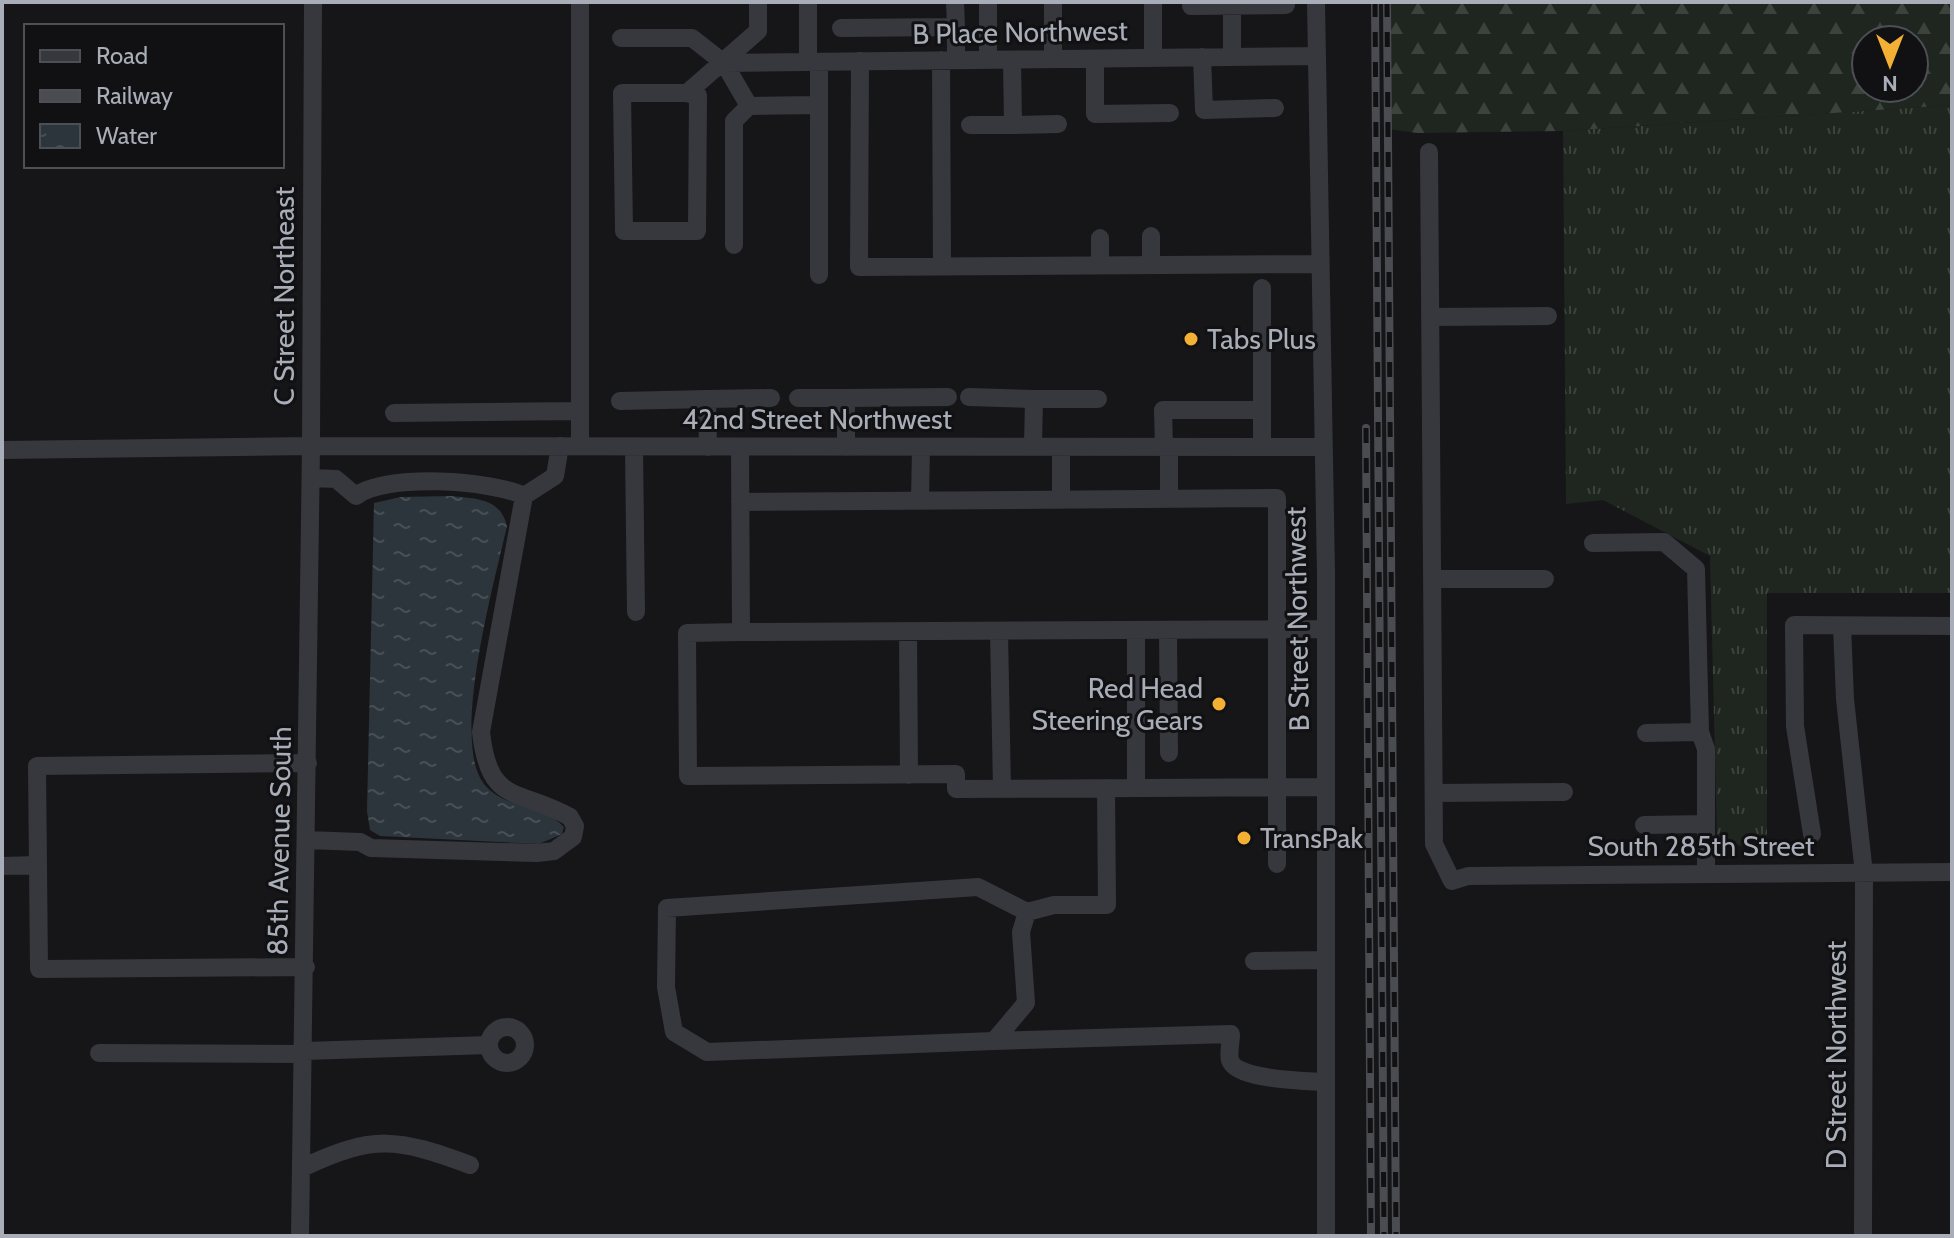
<svg xmlns="http://www.w3.org/2000/svg" width="1954" height="1238" viewBox="0 0 1954 1238" font-family="Cabin,sans-serif">
	<style>
		.grass { fill: url(#grass-tufts) }
		.forest { fill: url(#forest-firs); fill-rule: evenodd }
		.water { fill: url(#water-ripples) }
		.lines { fill: none; stroke-linecap: round; stroke-linejoin: round }
		.minor { stroke: #37383d; stroke-width: 18 }
		.rail-casing { stroke: #4a4c52; stroke-width: 8 }
		.rail { stroke: #111113; stroke-width: 5; stroke-dasharray: 15; stroke-linecap: butt }
		.poi-dot { fill: #f2b134; stroke: #111113; stroke-width: 3 }
		.labels { text-anchor: middle; dominant-baseline: central; stroke-width: 6; stroke-linejoin: round; paint-order: stroke }
		.street-label { font-size: 28px; fill: #a8adb8; stroke: #111113 }
		.poi-label { font-size: 28px; fill: #a8adb8; stroke: #111113; text-anchor: start }
	</style>
	<defs>
		<pattern id="grass-tufts" width="24" height="20" patternUnits="userSpaceOnUse" patternTransform="scale(2)"><rect width="24" height="20" fill="#1e261f"/><path d="M3 7l-1-3M5 7V3M7 7l1-3M15 17l-1-3M17 17v-4M19 17l1-3" fill="none" stroke="#3c433d"/></pattern>
		<pattern id="forest-firs" width="22" height="20" patternUnits="userSpaceOnUse" patternTransform="scale(2)"><rect width="22" height="20" fill="#1e261f"/><path d="M5 1l3.5 6h-7zM16 11l3.5 6h-7z" fill="#3c433d"/></pattern>
		<pattern id="water-ripples" width="26" height="14" patternUnits="userSpaceOnUse" patternTransform="scale(2)"><rect width="26" height="14" fill="#2c353c"/><path d="M2 4q2-2 4 0t4 0M15 11q2-2 4 0t4 0" fill="none" stroke="#485056"/></pattern>
	</defs>
	<rect width="100%" height="100%" fill="#161618"/>
	<path class="grass" d="M1952 105V593H1767V853L1717 839 1710 556 1603 500 1566 504 1563 131Z"/>
	<path class="forest" d="M1389 2 1952 3V105L1563 131 1417 133 1389 129ZM1866 40H1914V88H1866Z"/>
	<path class="water" d="M452 496C477 499 500 498 507 526 495 580 450 741 484 784 505 810 543 804 564 827L562 834 539 844 380 836 370 830 367 811 374 503 401 497Z"/>
	<g class="lines">
		<path class="minor" d="M580 2V446
			M955 2 956 27
			M988 2V60
			M1053 2V59
			M1153 2V58
			M1316 2 1326 574V1236
			M1232 5V57
			M1191 6 1286 5
			M841 28 956 27V60
			M621 38H692L724 63 749 106 819 105
			M1202 57 1204 110 1275 108
			M1095 59V114L1170 113
			M941 60 942 266
			M1012 60 1013 125 1058 124
			M860 61 859 267 1320 264
			M808 62V2
			M819 62V275
			M724 63 1316 56
			M687 93 698 96 697 231H624L622 93H687L758 31V2
			M970 125H1013
			M1429 152 1434 844 1452 881 1468 876 1952 872
			M1151 236V265
			M734 245V121L749 106
			M1100 265V238
			M1262 288V447
			M1430 317 1548 316
			M969 397 1034 399
			M798 398H846
			M707 399 771 398
			M620 401 707 399 708 447
			M394 413 580 411
			M634 447 636 612
			M740 447 741 632 1326 629
			M846 447V398L948 397
			M1033 447 1034 399H1098
			M1164 447 1163 410H1262
			M1169 447V498
			M2 450 311 446 1323 447
			M311 478 336 479 356 496C384 473 492 480 524 496
			M1061 498V447
			M920 500 921 447
			M740 502 1277 498V864
			M1593 543 1664 542 1696 569 1700 732 1706 749V874
			M1432 579H1545
			M1842 626 1845 699 1864 874 1863 1236
			M1136 630V788
			M1168 630 1169 753
			M999 631 1002 789
			M741 632 687 633 688 776 956 774V789L1326 787
			M908 632 909 775
			M1646 733 1700 732
			M1434 793 1564 792
			M1644 825 1706 824
			M1812 834 1795 726 1794 625 1952 626
			M307 840 360 842 371 848 537 853 554 851 573 837 575 826 570 817C517 788 489 805 481 732L524 496 555 476 560 446
			M2 866 38 865
			M1027 912 978 887 667 908 666 987 674 1032 707 1052 994 1041 1026 1003 1021 932 1027 912 1054 905H1107L1106 788
			M1254 961 1326 960
			M306 967 39 969 37 766 308 763
			M489 1045a18 18 0 1 1 36 0a18 18 0 1 1-36 0Z
			M994 1041 1231 1034C1231 1042 1228 1053 1230 1060 1235 1080 1307 1081 1325 1082
			M305 1051 489 1045
			M99 1053 304 1054
			M302 1168C374 1134 397 1138 470 1165
			M300 1236 311 446 313 2"/>
		<defs>
			<path id="rail" d="M1375 2 1384 1236
				M1387 2 1396 1234
				M1366 428 1371 1236"/>
		</defs>
		<use href="#rail" class="rail-casing"/>
		<use href="#rail" class="rail"/>
	</g>
	<g class="poi-dot">
		<circle cx="1191" cy="339" r="8"/>
		<circle cx="1219" cy="704" r="8"/>
		<circle cx="1244" cy="838" r="8"/>
	</g>
	<g class="labels">
		<g class="street-label">
			<text transform="translate(1020 32) rotate(-1)">B Place Northwest</text>
			<text transform="translate(284 296) rotate(-90)">C Street Northeast</text>
			<text x="817" y="419">42nd Street Northwest</text>
			<text transform="translate(1297 619) rotate(-91)">B Street Northwest</text>
			<text transform="translate(279 841) rotate(-89)">85th Avenue South</text>
			<text x="1701" y="846">South 285th Street</text>
			<text transform="translate(1836 1055) rotate(-90)">D Street Northwest</text>
		</g>
		<g class="poi-label">
			<text x="1207" y="339">Tabs Plus</text>
			<text x="1203" y="688" text-anchor="end">Red Head<tspan x="1203" dy="32">Steering Gears</tspan></text>
			<text x="1260" y="838">TransPak</text>
		</g>
	</g>
	<rect width="1954" height="1238" fill="none" stroke="#a8adb8" stroke-width="8"/>
	<rect x="24" y="24" width="260" height="144" fill="#111113" stroke="#4d4f55" stroke-width="2"/>
	<rect x="40" y="50" width="40" height="12" fill="#37383d" stroke="#4d4f55" stroke-width="2"/>
	<text x="96" y="64" font-size="24" fill="#a8adb8">Road</text>
	<rect x="40" y="90" width="40" height="12" fill="#4a4c52" stroke="#4d4f55" stroke-width="2"/>
	<text x="96" y="104" font-size="24" fill="#a8adb8">Railway</text>
	<rect x="40" y="124" width="40" height="24" fill="url(#water-ripples)" stroke="#4d4f55" stroke-width="2"/>
	<text x="96" y="144" font-size="24" fill="#a8adb8">Water</text>
	<g transform="translate(1890 64) rotate(180)"><circle r="38" fill="#111113" stroke="#4d4f55" stroke-width="2"/>
	<path d="M0-6L14 30L0 20L-14 30Z" fill="#f2b134"/>
	<text y="-12" font-size="22" font-weight="bold" text-anchor="middle" fill="#a8adb8">N</text>
	</g>
</svg>
